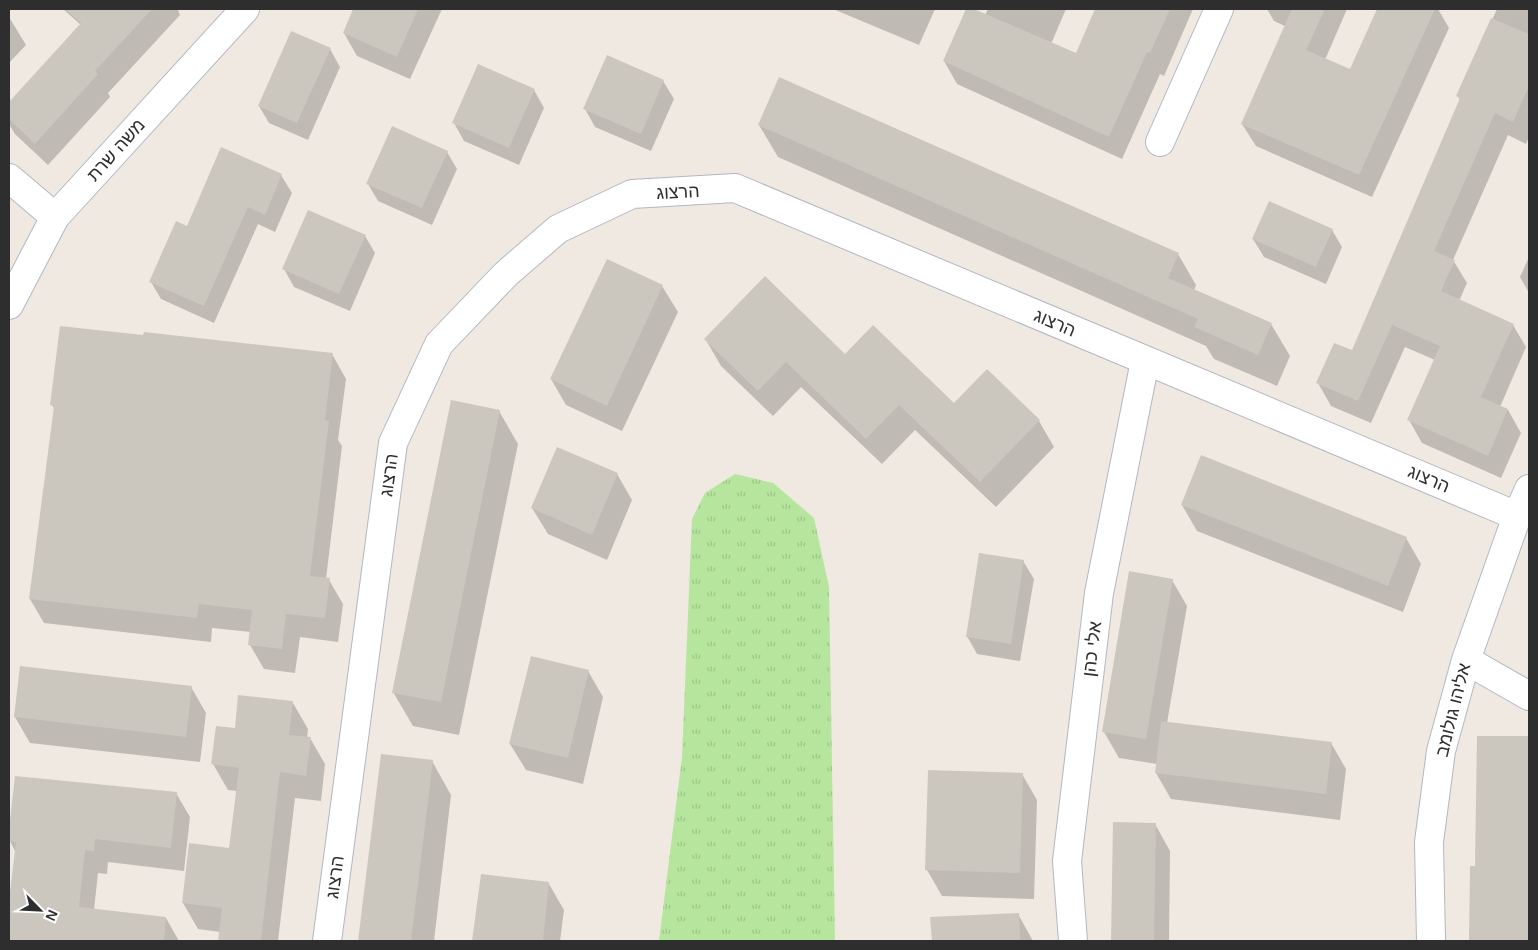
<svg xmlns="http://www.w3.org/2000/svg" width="1538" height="950" viewBox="0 0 1538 950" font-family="Helvetica,'Noto Sans Hebrew',sans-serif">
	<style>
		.grass { fill: url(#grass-tufts) }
		.shadow { fill: #0003 }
		.building { fill: #cbc7bf }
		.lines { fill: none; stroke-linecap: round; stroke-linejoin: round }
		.minor-casing { stroke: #b4b7c1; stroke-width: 30 }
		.minor { stroke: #fff; stroke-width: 28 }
		.labels { text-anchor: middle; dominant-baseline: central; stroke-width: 4.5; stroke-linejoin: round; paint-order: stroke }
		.street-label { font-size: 18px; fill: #2e2e2e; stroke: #fff }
	</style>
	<defs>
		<pattern id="grass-tufts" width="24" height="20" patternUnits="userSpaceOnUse" patternTransform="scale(1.25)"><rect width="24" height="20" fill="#b6e59e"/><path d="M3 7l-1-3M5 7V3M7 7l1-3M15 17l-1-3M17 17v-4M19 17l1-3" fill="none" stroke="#9dc588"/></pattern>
	</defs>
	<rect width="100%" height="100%" fill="#efe9e1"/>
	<path class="grass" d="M735 474 773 483 814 518 829 587 835 941H659L682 757 692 519 705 493Z"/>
	<path class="shadow" d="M63 9H179L178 10 180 15 108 93 110 97 48 165 15 134 9 124V104L81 25Z
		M354 9H442L410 79 357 56 344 33Z
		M833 9H935L919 45Z
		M967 9 985 15 988 9H1066L1051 44 1077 55 1096 9H1193L1164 76 1160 74 1122 159 957 84 944 61Z
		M1267 9H1347L1325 60 1351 71 1378 9H1438L1449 28 1372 197 1256 146 1242 124 1285 26 1274 21Z
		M1497 9H1529V137L1526 144 1508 135 1453 260 1467 283 1459 301 1513 325 1526 347 1500 407 1508 410 1521 433 1501 478 1422 443 1409 420 1435 360 1405 347 1371 423 1331 406 1318 383 1352 352 1460 101 1458 96Z
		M9 17 26 45 9 63Z
		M330 49 340 67 308 140 269 123 259 106Z
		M663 81 674 99 651 151 595 127 585 109Z
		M534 90 544 108 519 165 464 141 454 123Z
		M759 125 1178 254 1196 285 1194 290 1271 324 1290 356 1277 386 1214 359 1206 346 778 157Z
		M222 149 281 175 292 193 275 232 258 224 214 323 161 299 151 282 188 228Z
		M447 152 457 169 432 225 378 201 368 184Z
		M1332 230 1342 247 1326 284 1264 257 1253 239Z
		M365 236 375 253 350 311 294 287 284 269Z
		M1529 257V293L1520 277Z
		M662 286 678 312 622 431 566 405 551 379Z
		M706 340 845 356 954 405 987 371 1039 421 1054 447 996 507 915 430 882 464 801 387 773 416 721 366Z
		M332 354 346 379 338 440 342 446 326 579 329 580 343 604 338 642 300 637 295 673 264 669 250 645 251 632 212 628 211 642 44 623 30 599 55 410 52 405Z
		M499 411 518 444 459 735 413 726 393 692Z
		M617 474 632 500 607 560 548 534 532 508Z
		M1182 505 1406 538 1421 564 1403 612 1197 531Z
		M1023 561 1034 579 1020 661 977 654 967 636Z
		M1172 580 1187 606 1167 723 1331 743 1346 769 1340 820 1171 799 1156 773 1157 764 1119 758 1104 732Z
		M588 671 603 697 583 784 526 770 510 744Z
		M191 687 206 713 200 762 30 743 15 717Z
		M293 703 308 729 307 738H310L325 764 321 801 295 798 278 941H220L221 932 198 929 183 903 231 849 237 791 228 790 213 764 236 730Z
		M1478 737H1529V941H1471V867H1476Z
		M382 756 432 761 451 795 434 941H360Z
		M1022 774 1037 800 1034 899 942 896 927 870Z
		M16 777 176 793 190 817 184 871 108 862 107 874 98 873 94 910 166 918 179 941H9V910L16 853 9 839Z
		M1115 824H1155L1170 851 1169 941H1113Z
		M482 876 549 884 564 910 560 941H474Z
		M1018 914 1033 941H933L932 918Z"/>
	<path class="building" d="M65 9H152L95 71 98 74 35 144 9 119V102L81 23Z
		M353 9H418L397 57 343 33Z
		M966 9H974L1076 53 1095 9H1170L1150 53 1147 52 1109 137 943 61Z
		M1292 9H1325L1306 50 1350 69 1377 9H1435L1359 175 1241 124Z
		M1491 18 1529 34V86L1513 122 1495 113 1434 251 1455 260 1441 291 1514 324 1481 397 1508 409 1488 456 1407 420 1440 346 1392 325 1358 401 1316 383 1334 343 1352 350 1460 98 1456 96Z
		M291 31 331 48 297 123 258 106Z
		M607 55 664 80 641 134 583 109Z
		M478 64 535 89 509 148 452 123Z
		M779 77 1179 253 1168 278 1272 323 1258 355 1194 327 1198 319 758 125Z
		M392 126 448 151 422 208 366 184Z
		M221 147 282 174 265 215 248 207 204 306 149 282 176 221 187 226Z
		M1269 201 1333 229 1316 267 1252 239Z
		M308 210 366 235 339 294 282 269Z
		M607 259 663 285 607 406 550 379Z
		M765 276 845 354 873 325 954 403 987 369 1040 420 980 482 899 405 866 439 786 362 758 391 704 339Z
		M60 326 143 335 144 332 333 353 325 420 329 421 310 576 330 578 325 618 286 614 282 649 248 645 252 610 199 604 197 618 29 599 54 406 50 405Z
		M451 400 500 410 441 702 392 693Z
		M557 447 618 473 592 535 531 508Z
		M1201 455 1407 537 1388 586 1181 505Z
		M979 553 1024 560 1011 644 966 637Z
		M1129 571 1173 579 1146 739 1102 732Z
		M531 656 589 670 568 758 509 744Z
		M20 666 192 686 186 737 14 717Z
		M238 695 293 701 289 735 311 737 306 776 280 772 261 941H218L222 908 182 903 189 843 229 848 239 768 211 764 216 726 235 728Z
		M1161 721 1332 742 1326 794 1155 773Z
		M1477 736H1529V941H1469L1470 866H1475Z
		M381 754 433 760 411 941H358Z
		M928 770 1023 773 1020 873 925 870Z
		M15 776 177 792 171 848 95 839 94 851 85 850 79 907 166 917 164 941H9V900L16 842 9 841V829Z
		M1113 822 1156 823 1154 941H1111Z
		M481 874 549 882 543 941H472Z
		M1019 913 1020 941H932L930 917Z"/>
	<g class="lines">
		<defs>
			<path id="minor" d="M1160 142 1219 9
				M9 178 55 217
				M9 305 55 217 245 9
				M1466 660 1529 696
				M327 941 393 443 439 344 506 274 558 229 632 194 735 188 1517 516
				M1073 941 1067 861 1099 593 1145 361
				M1431 941 1429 842 1441 751 1466 660 1517 516 1529 489"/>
		</defs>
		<use href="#minor" class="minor-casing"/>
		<use href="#minor" class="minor"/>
	</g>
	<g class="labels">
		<g class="street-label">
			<text transform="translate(116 150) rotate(-48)">משה שרת</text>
			<text transform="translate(678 192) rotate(-3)">הרצוג</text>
			<text transform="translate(1055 323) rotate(23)">הרצוג</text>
			<text transform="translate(389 475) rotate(-82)">הרצוג</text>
			<text transform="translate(1429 479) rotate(23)">הרצוג</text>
			<text transform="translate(1092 649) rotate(-83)">אלי כהן</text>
			<text transform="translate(1453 710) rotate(-76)">אליהו גולומב</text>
			<text transform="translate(335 877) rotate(-82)">הרצוג</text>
		</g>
	</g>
	<rect width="1538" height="950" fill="none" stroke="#2e2e2e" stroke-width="20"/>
	<g transform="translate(40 910) rotate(114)" stroke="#ffffff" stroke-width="4" paint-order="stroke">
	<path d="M0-4L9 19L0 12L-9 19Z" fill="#2e2e2e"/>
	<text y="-8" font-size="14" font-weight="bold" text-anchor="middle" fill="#2e2e2e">N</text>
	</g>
</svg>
